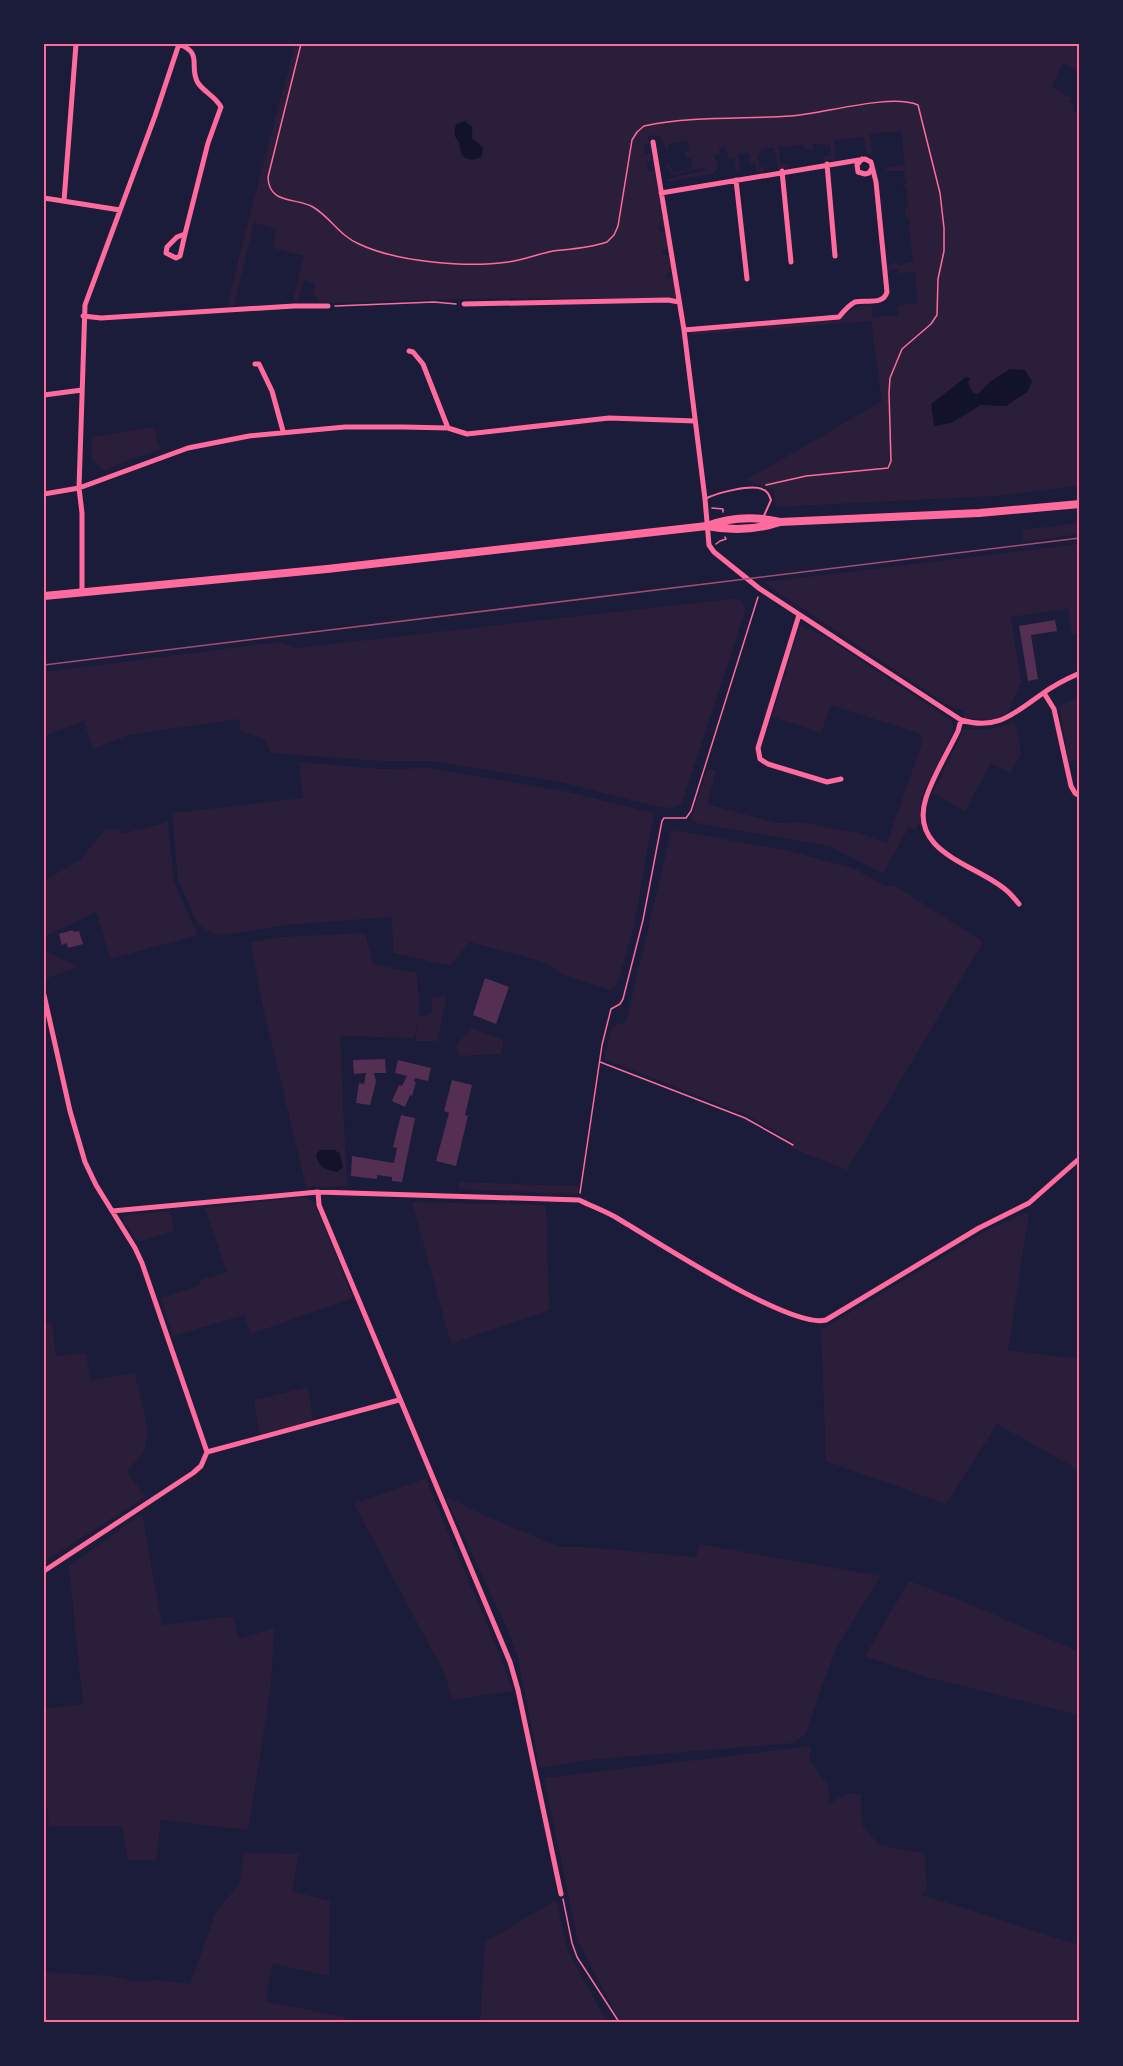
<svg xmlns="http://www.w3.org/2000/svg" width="1123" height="2066" viewBox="0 0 1123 2066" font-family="'PT Sans',sans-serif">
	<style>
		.green { fill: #2a1e3b; fill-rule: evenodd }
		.water { fill: #12122b }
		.building { fill: #542f53 }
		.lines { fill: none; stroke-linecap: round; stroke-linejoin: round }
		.path { stroke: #ff6b9d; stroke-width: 1.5 }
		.service { stroke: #ff6b9d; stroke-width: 2 }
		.minor { stroke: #ff6b9d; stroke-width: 5 }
		.primary { stroke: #ff6b9d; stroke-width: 8 }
		.tram { stroke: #a44b75; stroke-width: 1.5 }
		.neatline { fill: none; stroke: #ff6b9d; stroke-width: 2 }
	</style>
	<rect width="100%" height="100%" fill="#1b1b3a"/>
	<path class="green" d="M295 44H1079V71L1062 63 1052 87 1071 98 1069 102 1074 104 1073 110 1079 114V486L994 496 776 507 773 490 746 480 882 401 871 321 692 335 691 332 841 320C850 311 859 302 872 307L873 317 898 315V305L918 303 917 296 914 295 917 294 916 288 913 287 916 286V280L912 279 916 278V272L897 273 899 269 887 270 888 265H893V263L897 262 898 265 913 262V257L910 255H912V249L909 248 912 247 911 241 908 240 911 239V234L908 232 910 231V226L907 224H910L909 218 906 217 905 208 908 207V202L905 200 907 199V194L904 193 907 192 906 186 903 185 906 184 905 178 903 177 905 176V171H887L886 167 905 165 901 131 870 134 872 155 866 153 864 137 834 140 835 159 824 161 823 156 831 155 830 145 813 144V149L805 150 804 145 779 147 780 162 783 164H788V167L778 169 774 148 761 149V154H758L759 167H764V171L757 172 755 163H751V170L749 153 738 154 740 171H737L734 158 728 159 726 147 719 148 720 154 714 155 715 161H718L717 170 713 171 714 174 666 182 665 180 706 170V167L672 175 665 164H669L673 173 688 170 692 167 691 158H686L685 151 690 150 688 141 668 144V150L658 135 648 136 649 144 644 145 645 154 651 153 652 161 647 162 648 171 654 170 664 226 658 227 659 232H665L668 249 662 250 663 255H669L672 272 666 273 667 278H673L676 298C560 298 444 298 327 303V301L319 302 313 292 315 283 304 280 298 301H293L304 256 273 248 276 230 254 222 234 306 228 307 240 253ZM465 121 473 131 472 139 476 141 483 148 477 159H467L461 154 459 142 455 137 460 122ZM970 378 968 383 973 393 978 394 991 381 1006 406 981 405 951 423Z
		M154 427 160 450 125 461 105 471 92 461V437Z
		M1079 523V534L1023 542 1022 530Z
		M1079 544V633L1072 634 1068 609 1011 617 1021 682 1007 714 989 720 964 718V711L948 705 776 591 765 582Z
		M730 599H739L745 606V612L681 805 671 808 654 806 556 781 431 761H382L271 753 264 738 241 732 239 719 128 735 93 749 84 721 44 736V672L278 642 296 648Z
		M800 625 824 636 951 720 954 729 921 799 920 822 915 830 909 827 883 873 829 846 696 823 691 819 708 768 716 771 707 804 777 823 801 822 858 833 887 843 923 740 920 734 831 705 821 733 772 717Z
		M1079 697V760L1069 762 1059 706Z
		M1015 722 1021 754 1010 773 991 763 965 811 933 793 964 729C982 732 998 728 1015 722Z
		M299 762 381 769 430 768 568 792 654 813 634 925 617 986 611 990 563 975 547 963 470 942 450 966 393 953 392 917 286 925 217 936 198 925 178 880 172 813 303 798Z
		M168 822 174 882 198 935 110 959 96 912 44 937V881L81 859 105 829H119L121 834Z
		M678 831 786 850 855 869 886 886H896L983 942 847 1170 789 1147 793 1142 747 1115 604 1059 612 1026 626 1022 671 832Z
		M365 933 373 964 417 973 420 1017 432 1013V998L447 996 437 1041H415L419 1019 414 1038 340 1036 347 1186 306 1187 261 998 251 942 281 937Z
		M47 952 78 967 45 979 44 953Z
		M472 1028 504 1040 501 1054 459 1056 456 1045Z
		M459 1182 579 1186 578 1194H573L459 1189Z
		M304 1197 314 1202 353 1298 251 1334 244 1315 173 1336 161 1298 199 1286 201 1280 227 1272 205 1208Z
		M412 1202 546 1205 549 1310 451 1344Z
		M171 1211 174 1231 138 1242 124 1222V1217L126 1215Z
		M1029 1212 1008 1350 1079 1359V1470L997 1424 946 1504 826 1461 821 1330 989 1229Z
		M52 1322 56 1356 86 1353 90 1380 135 1373C139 1395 150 1421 146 1444 144 1455 134 1463 127 1471L145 1497 44 1562V1324Z
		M308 1387 313 1421 260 1434 254 1400Z
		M426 1478C453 1550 488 1619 513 1691L453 1700 444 1673 354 1504Z
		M445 1496 483 1515 560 1547H585L696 1557 699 1544 880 1576 837 1647 817 1699 807 1732 795 1743 589 1760 540 1768 518 1658 510 1635Z
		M142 1514 162 1625 233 1616 239 1639 274 1628 271 1685 248 1830 161 1820 156 1860H128L122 1826H49L46 1794H44V1709L83 1704 69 1566Z
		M909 1581 972 1605 1079 1652V1715L926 1677 865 1656Z
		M811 1746 809 1763H812L828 1785 830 1803 848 1793 861 1795 862 1825 879 1845 921 1853 925 1859 927 1890 922 1895 1079 1945V2022H620L578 1941 544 1778Z
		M244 1853 299 1854 292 1891 330 1901 329 1976 273 1964 265 2001 345 2017V2022H44V1972L112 1976 137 1982 157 1980 190 1984 215 1914 241 1881 240 1879Z
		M556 1900 568 1951 607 2022H480L485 1942Z"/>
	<path class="water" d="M465 121 472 127V139L476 141 483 148 482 156C476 161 467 161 462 155L459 142 454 134 456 124Z
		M1010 369 1025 370 1032 382 1027 392 1006 406 981 405 951 423 934 426 931 404 966 377 970 378 968 383 973 393 978 394 991 381Z
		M320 1150H335L340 1154 343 1168 337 1172C324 1169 319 1168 316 1154Z"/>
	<path class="building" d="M1055 620 1057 631 1031 635 1038 679 1028 681 1019 626Z
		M73 930V932L79 931 83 944 68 948 67 943 62 945 59 934Z
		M485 978 509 987 496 1024 473 1015Z
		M385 1059 386 1073H374L376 1082 370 1105 356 1103 359 1083 364 1084 366 1073 354 1074 353 1060Z
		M398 1060 431 1068 428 1081 415 1078 414 1082H416L412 1096 410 1095 405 1107 392 1101 399 1085 402 1086 407 1076 395 1073Z
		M452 1080 472 1085 465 1115 468 1116 456 1166 436 1161 449 1113 444 1111Z
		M401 1115 415 1118 402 1182 392 1181V1177L377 1175V1179L351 1176 352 1156 394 1163 397 1148 393 1147Z"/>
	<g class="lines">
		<path class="path" d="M301 44 268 177C269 205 295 197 313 207 330 217 340 236 359 244 397 262 467 268 508 262 523 260 538 254 553 251 571 249 590 248 607 242L614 235 618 226 632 140 637 132 644 126C692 116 742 119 791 116 823 114 890 93 918 105L940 193 944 228V251L938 279 937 315 931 324 902 349 890 378 889 393 891 461 888 468 806 476 766 485
			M335 306 434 302 456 304
			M712 508 723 509V512
			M716 544 720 541 726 539 725 537
			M600 1062 745 1118 793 1145
			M580 1193 602 1045 611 1009 620 1004 623 999 643 920 662 821 664 818H686L691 811 758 597
			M563 1899 572 1943 577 1957 619 2022"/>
		<path class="service" d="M705 499C716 493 751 484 762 489 768 491 769 495 771 500L763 518"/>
		<path class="minor" d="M179 44C204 54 188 66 198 83 204 92 216 97 221 107L208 143 185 234 177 237 167 247 166 253 176 258 180 256 185 234
			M653 142 684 330 705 499 709 545 714 552 760 589 961 720C998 731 1014 713 1042 694 1054 685 1066 679 1080 673
			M862 159 857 165 858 172 865 174 869 173 872 168
			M827 164 835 256
			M782 171 791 262
			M736 180 747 279
			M661 193 865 159 871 162 876 182 887 292C883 306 866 299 855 302 849 305 843 312 839 317L684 330
			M44 198 120 210
			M64 201 76 44
			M464 304 668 300 679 302
			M83 316 101 318 294 306H328
			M409 351 413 352 423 364 448 428
			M255 364H259L272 391 283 431
			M44 395 82 390
			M44 494 79 488 188 448 249 436 345 427H404L448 428 467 434 609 418 695 421
			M82 593V513L79 488 85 305 155 116 179 44
			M799 615 758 748 760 759 768 764 827 782 841 779
			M1044 693 1054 709 1071 786 1075 793 1080 796
			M961 720 958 731C948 752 933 776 926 798 908 853 976 864 1006 890 1011 894 1015 899 1019 904
			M44 995 70 1111 85 1162 96 1185 135 1248 142 1263 207 1452
			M318 1192 319 1205 510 1662 518 1690 561 1894
			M112 1211 318 1192 579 1200C591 1206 605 1211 617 1218 653 1239 791 1330 826 1320L979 1228 1029 1203 1080 1158
			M207 1452 399 1400
			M44 1571 193 1473 201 1466 207 1452"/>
		<path class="primary" d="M707 526C732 531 756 530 780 522
			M44 596 327 569 707 526C731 517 755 516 780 522L979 513 1080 504"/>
		<path class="tram" d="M44 665 1080 538"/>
	</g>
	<rect width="1123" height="2066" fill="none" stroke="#1b1b3a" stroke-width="90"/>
	<rect x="45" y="45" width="1033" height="1976" class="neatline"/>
</svg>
